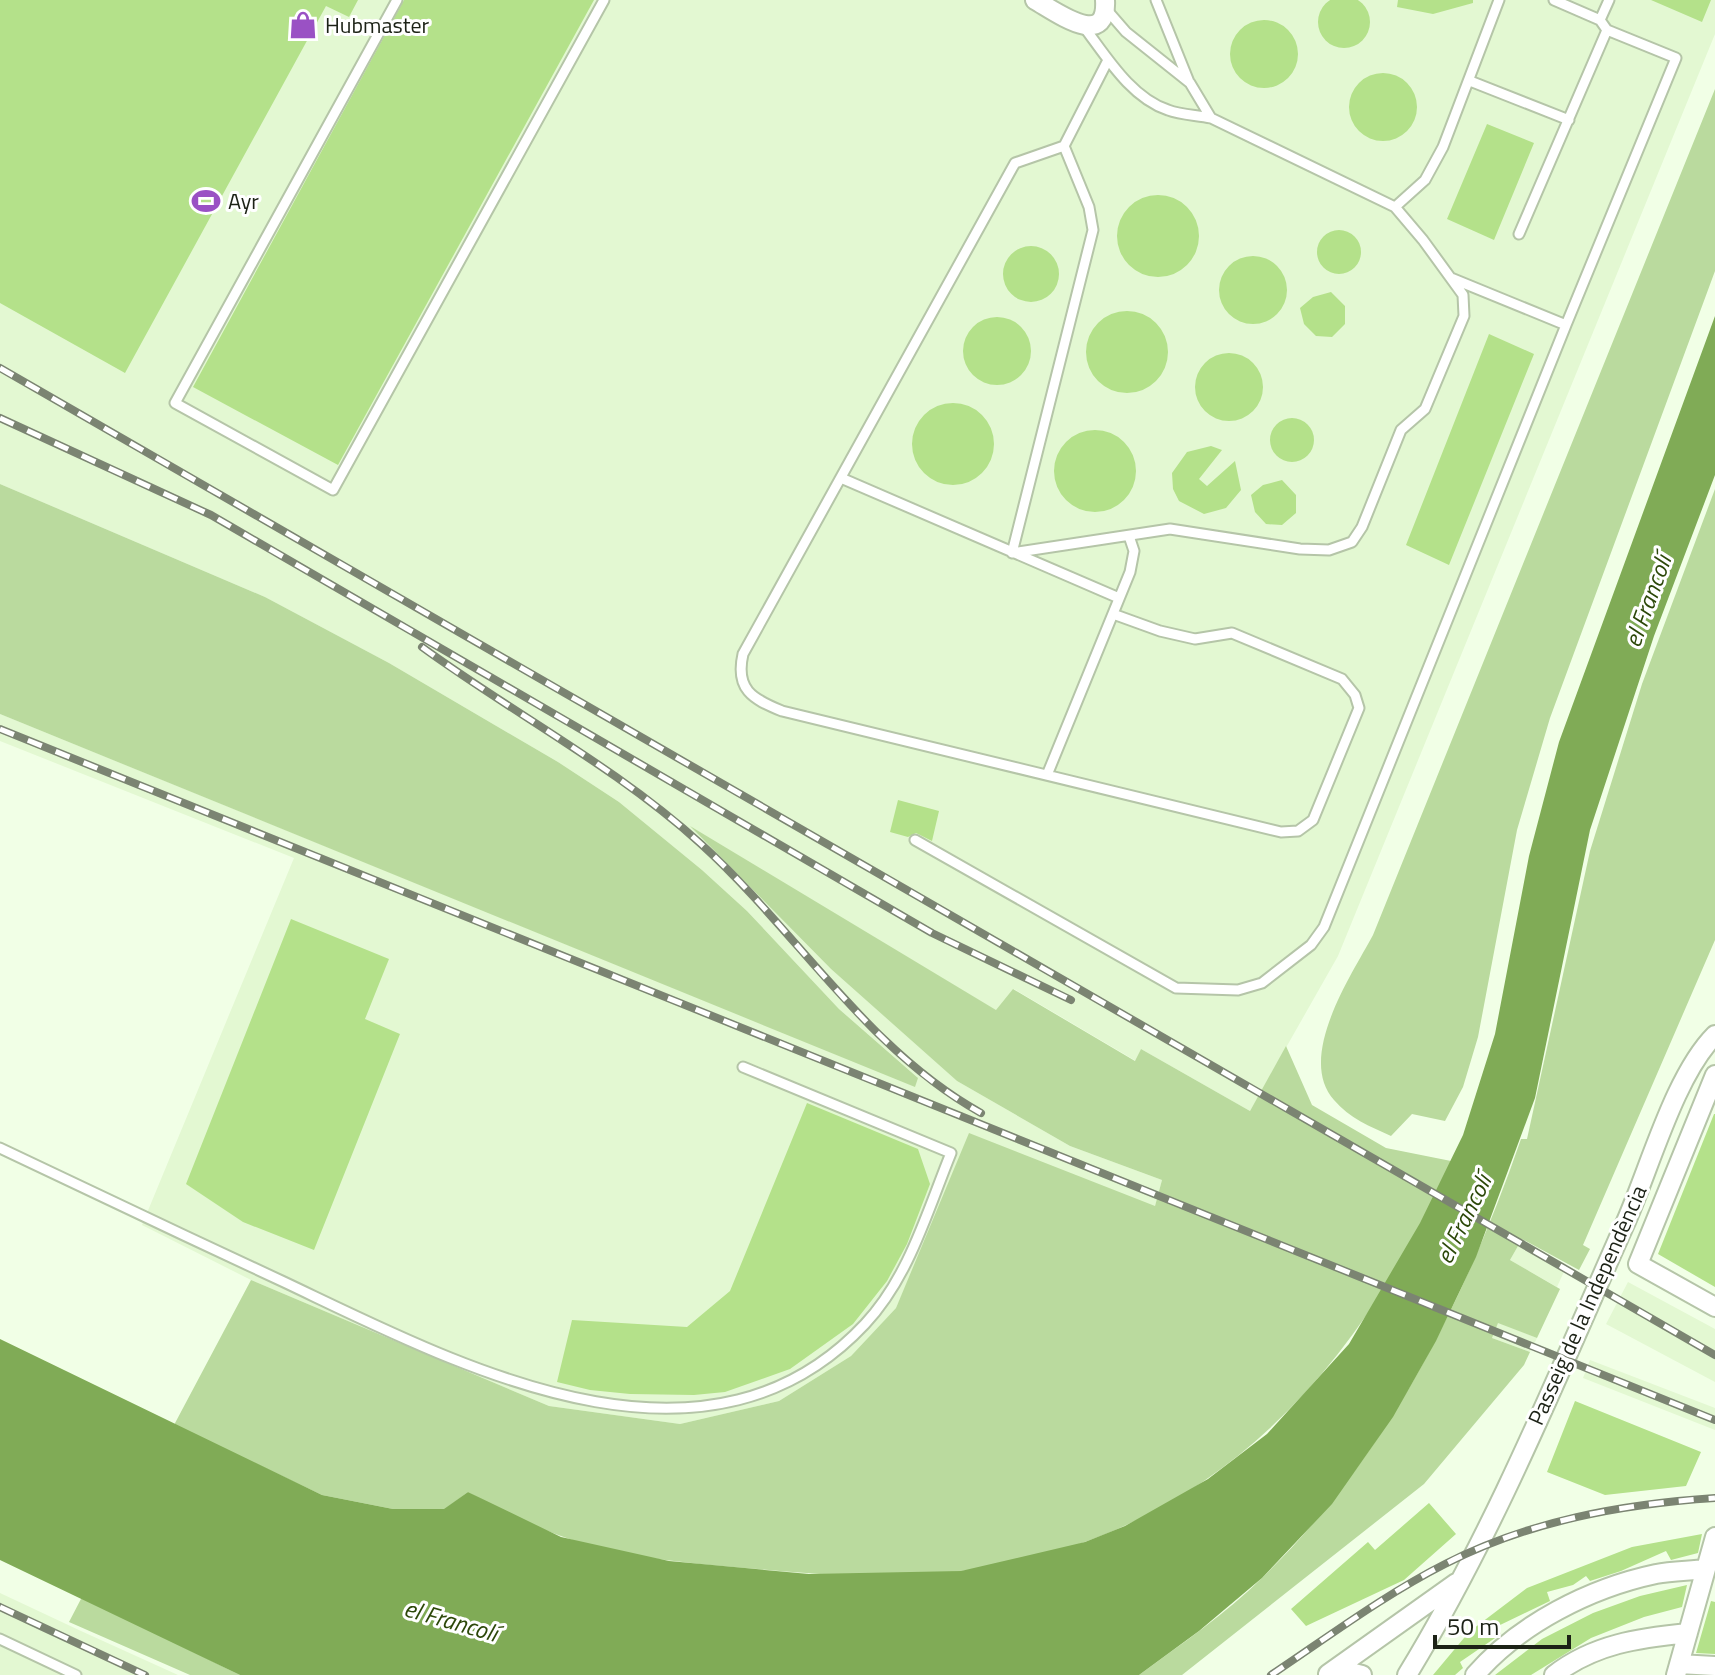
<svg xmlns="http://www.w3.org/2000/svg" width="1715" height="1675" viewBox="0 0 1715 1675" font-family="'Titillium Web',sans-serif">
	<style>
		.built { fill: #e3f8d2 }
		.green { fill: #bada9e }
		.water { fill: #80ab56 }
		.building { fill: #b4e18a }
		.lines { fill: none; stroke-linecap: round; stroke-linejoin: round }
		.service-casing { stroke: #b5c5a8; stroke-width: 13 }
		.minor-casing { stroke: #b5c5a8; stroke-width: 22 }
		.service { stroke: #fff; stroke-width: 9 }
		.minor { stroke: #fff; stroke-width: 18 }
		.rail-casing { stroke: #7b8472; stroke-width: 8 }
		.rail { stroke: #fff; stroke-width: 5; stroke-dasharray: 15; stroke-linecap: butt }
		.labels { text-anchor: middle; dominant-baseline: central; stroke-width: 6; stroke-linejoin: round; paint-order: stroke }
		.poi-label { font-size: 22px; fill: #1c2216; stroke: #fff; text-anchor: start }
		.street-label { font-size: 22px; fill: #1c2216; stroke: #fff }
		.water-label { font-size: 24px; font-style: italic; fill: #2c4809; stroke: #fff }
	</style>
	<rect width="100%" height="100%" fill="#f1ffe6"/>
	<path class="built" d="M0 0H1715V34L1338 956 1250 1111 1141 1049 1136 1061 1014 989 997 1011 693 829 831 969 957 1081 1070 1146 1162 1180 1155 1206 927 1239 896 1308 851 1356 779 1401 680 1424 549 1406 251 1280 142 1225 294 858 0 741V714L915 1086 917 1077 839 1009 747 911 702 870 619 802 558 762 389 663 265 597 0 484Z
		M1522 1239 1567 1265 1557 1287 1510 1260Z
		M1628 1282 1715 1329V1382L1606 1324Z
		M1498 1322 1537 1338 1530 1352 1492 1338Z
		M1590 1360 1715 1408V1430L1583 1378Z
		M0 1593 81 1631 178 1675H0Z"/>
	<path class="green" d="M1715 89V271L1550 718 1517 830 1478 1037 1463 1087 1445 1121 1412 1114 1391 1136C1371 1127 1349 1118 1334 1100 1296 1057 1351 976 1373 935Z
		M0 484 265 597 389 663 558 762 619 802 702 870 747 911 839 1009 918 1078 915 1087 0 714Z
		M1715 489V940L1583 1245 1590 1249 1579 1270 1522 1239 1510 1260 1560 1289 1537 1338 1498 1323 1492 1338 1530 1352 1524 1365 1424 1484 1182 1675H1139C1181 1644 1226 1614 1263 1577 1387 1456 1465 1301 1521 1139H1527L1590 851 1642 684Z
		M690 826 996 1010 1013 989 1135 1061 1141 1049 1250 1111 1286 1046 1312 1105 1386 1148 1451 1161C1357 1375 1205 1541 962 1571 899 1579 832 1576 769 1570 700 1564 627 1560 561 1536 529 1525 498 1508 468 1492L445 1509H393L322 1495 174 1425 251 1280 549 1406 680 1424 779 1401 851 1356 896 1308 969 1133 1155 1206 1162 1180 1070 1146 957 1081 831 969Z
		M82 1597 240 1675H190L69 1622Z"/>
	<path class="water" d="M1715 316V475L1654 636 1590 830 1535 1098 1476 1257 1436 1341 1393 1417 1332 1504 1262 1578 1199 1631 1139 1675H240L0 1560V1339L322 1495 393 1509H444L468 1492 561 1537 669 1561 809 1574 961 1571 1085 1542 1125 1526 1208 1479 1267 1434 1349 1344 1420 1223 1463 1135 1495 1034 1529 856 1559 742Z"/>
	<path class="building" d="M1318 22a26 26 0 1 1 52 0a26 26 0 1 1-52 0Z
		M0 0H358L349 17 326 6 125 373 0 303Z
		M404 0H594L338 465 193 387Z
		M1398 0H1473V3L1433 14 1397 7Z
		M1651 0H1711L1702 22Z
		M1230 54a34 34 0 1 1 68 0a34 34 0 1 1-68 0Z
		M1349 107a34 34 0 1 1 68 0a34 34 0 1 1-68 0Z
		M1487 124 1534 143 1494 240 1447 219Z
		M1117 236a41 41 0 1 1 82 0a41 41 0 1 1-82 0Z
		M1317 252a22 22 0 1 1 44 0a22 22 0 1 1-44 0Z
		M1003 274a28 28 0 1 1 56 0a28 28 0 1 1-56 0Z
		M1219 290a34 34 0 1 1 68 0a34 34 0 1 1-68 0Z
		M1331 292 1345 306V324L1332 337 1316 336 1304 324 1300 308 1313 297Z
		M1086 352a41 41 0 1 1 82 0a41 41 0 1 1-82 0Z
		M963 351a34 34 0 1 1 68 0a34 34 0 1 1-68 0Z
		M1489 334 1534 354 1449 565 1406 545Z
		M1195 387a34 34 0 1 1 68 0a34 34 0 1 1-68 0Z
		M912 444a41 41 0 1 1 82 0a41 41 0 1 1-82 0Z
		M1270 440a22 22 0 1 1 44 0a22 22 0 1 1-44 0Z
		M1054 471a41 41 0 1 1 82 0a41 41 0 1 1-82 0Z
		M1211 446 1222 450 1199 479 1207 486 1235 461 1241 490 1226 508 1204 514 1179 501 1173 489 1172 473 1187 452Z
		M1282 480 1296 495V513L1282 525 1266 524 1255 512 1251 495 1263 485Z
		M898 800 939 811 932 841 916 833 908 837 890 832Z
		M291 919 389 959 365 1019 400 1034 314 1250 243 1222 186 1184Z
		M807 1103 918 1149 930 1184 907 1244 887 1281 853 1324 790 1369 725 1392 694 1395 630 1394 590 1390 557 1382 572 1320 687 1327 730 1291Z
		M1714 1114H1715V1287L1658 1254Z
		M1575 1401 1701 1452 1686 1486 1605 1495 1547 1472Z
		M1429 1503 1456 1534 1404 1580 1306 1626 1291 1609 1368 1542 1375 1550Z
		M1702 1534 1698 1553 1671 1560 1666 1551 1621 1571 1590 1581 1586 1576 1573 1585 1547 1592 1550 1601 1498 1626 1501 1634 1460 1662 1463 1668 1455 1675H1433L1469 1632 1527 1588 1632 1547Z
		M1687 1585 1682 1607 1644 1617 1591 1638 1531 1675H1495L1542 1639 1593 1613 1640 1596Z
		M1711 1601 1715 1602V1654L1696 1653Z"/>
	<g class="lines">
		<defs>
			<path id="service" d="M397 0 175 403 333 490 604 0
				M1156 0 1189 82
				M1600 20 1609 0
				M1084 27C1106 56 1131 98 1168 110 1181 115 1197 115 1211 118L1190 83 1126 32 1106 9
				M1108 60 1064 146 1015 163 743 654C735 689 752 699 782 711L1281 832 1298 831 1313 820 1359 708 1355 695 1342 679 1232 633 1195 639 1160 631 1113 614
				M1470 81 1569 120
				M1064 146 1089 207 1093 230 1012 553 1170 529 1300 549 1329 550 1352 542 1362 527 1401 430 1425 409 1464 316 1463 295 1423 240 1395 207 1211 118
				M1395 207 1425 180 1443 147 1499 0
				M1519 234 1607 30 1600 20 1554 0
				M1566 325 1676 58 1607 30
				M841 478 1119 598
				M1047 775 1130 572 1134 551 1129 536
				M915 840 1176 988 1238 990 1262 983 1311 945 1324 927 1566 325 1451 278
				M0 1148C95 1193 189 1238 284 1282 455 1363 703 1497 865 1324 909 1277 927 1212 951 1153L743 1067
				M0 1639 76 1675"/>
			<path id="minor" d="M1035 0C1055 11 1108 51 1105 0
				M1715 1075 1638 1264 1715 1307
				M1679 1664 1715 1666
				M1330 1673 1346 1671 1362 1675
				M1328 1674 1456 1583
				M1407 1675C1493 1534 1557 1377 1624 1226 1649 1171 1674 1076 1715 1035
				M1475 1675C1519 1624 1590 1588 1656 1574 1672 1571 1690 1571 1706 1569
				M1554 1675C1594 1644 1639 1638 1688 1633
				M1676 1675 1715 1537"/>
		</defs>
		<use href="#service" class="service-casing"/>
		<use href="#minor" class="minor-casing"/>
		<use href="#service" class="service"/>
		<use href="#minor" class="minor"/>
		<defs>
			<path id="rail" d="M0 368 1715 1355
				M0 418 211 515 932 933 1071 1000
				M422 647C514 714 616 767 701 844 797 931 866 1049 981 1113
				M0 729 1715 1420
				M0 1607 145 1675
				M1271 1675C1328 1637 1384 1595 1445 1564 1529 1521 1622 1504 1715 1498"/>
		</defs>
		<use href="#rail" class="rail-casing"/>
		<use href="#rail" class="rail"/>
	</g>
	<defs>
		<symbol id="shop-bare" viewBox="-9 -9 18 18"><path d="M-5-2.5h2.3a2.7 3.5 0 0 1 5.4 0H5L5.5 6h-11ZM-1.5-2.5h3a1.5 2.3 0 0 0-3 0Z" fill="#9a51c4" stroke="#fff" stroke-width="2.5" paint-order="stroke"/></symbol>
		<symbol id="stadium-bare" viewBox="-9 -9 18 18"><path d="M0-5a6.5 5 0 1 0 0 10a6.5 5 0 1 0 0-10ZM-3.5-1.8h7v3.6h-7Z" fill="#9a51c4" stroke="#fff" stroke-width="2.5" paint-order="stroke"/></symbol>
	</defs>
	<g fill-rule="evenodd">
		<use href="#shop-bare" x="283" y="5" width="40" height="40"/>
		<use href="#stadium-bare" x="186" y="181" width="40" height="40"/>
	</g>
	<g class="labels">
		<g class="poi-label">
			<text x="325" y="25">Hubmaster</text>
			<text x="228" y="201">Ayr</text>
		</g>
		<g class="street-label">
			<text transform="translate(1587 1305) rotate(-66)">Passeig de la Independència</text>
		</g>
		<g class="water-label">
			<text transform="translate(1647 601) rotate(-70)">el Francolí</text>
			<text transform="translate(1463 1219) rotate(-64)">el Francolí</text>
			<text transform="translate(451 1620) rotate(16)">el Francolí</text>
		</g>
	</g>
	<path d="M1435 1635v12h134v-12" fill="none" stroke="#1c2216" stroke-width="4"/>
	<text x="1447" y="1635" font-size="24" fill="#1c2216" stroke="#ffffff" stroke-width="6" paint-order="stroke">50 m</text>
</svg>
